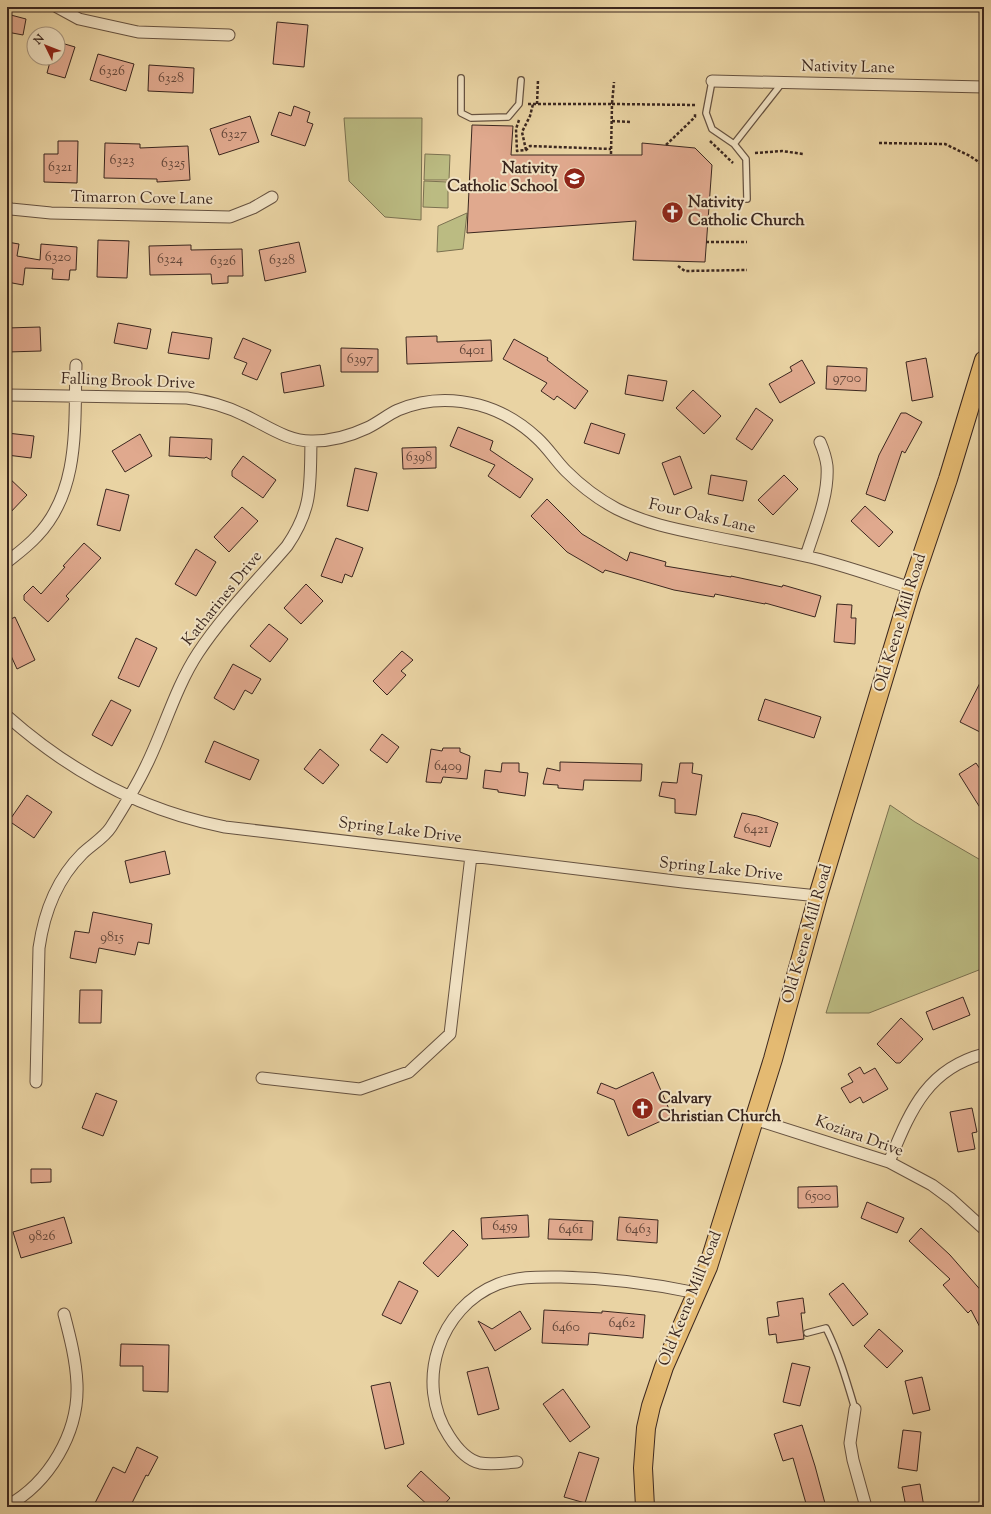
<svg xmlns="http://www.w3.org/2000/svg" width="991" height="1514" viewBox="0 0 991 1514" font-family="'Sorts Mill Goudy',serif">
	<style>
		.green { fill: #bbbb82; stroke: #7b7150 }
		.building { fill: #e0a98e; stroke: #3b271f }
		.lines { fill: none; stroke-linecap: round; stroke-linejoin: round }
		.service-casing { stroke: #665240; stroke-width: 8 }
		.minor-casing { stroke: #665240; stroke-width: 13 }
		.primary-casing { stroke: #3b271f; stroke-width: 20 }
		.path { stroke: #3b271f; stroke-width: 2.5; stroke-dasharray: 3 2; stroke-linecap: butt }
		.service { stroke: #f1e2c3; stroke-width: 5.5 }
		.minor { stroke: #f1e2c3; stroke-width: 11 }
		.primary { stroke: #e4ba72; stroke-width: 18 }
		.labels { text-anchor: middle; dominant-baseline: central; stroke-width: 4; stroke-linejoin: round; paint-order: stroke }
		.number-label { font-size: 14px; fill: #64483b }
		.street-label { font-size: 16px; fill: #3b271f; stroke: #f1e2c3 }
		.poi-label { font-size: 16px; font-weight: bold; fill: #3b271f; stroke: #f1e2c3; text-anchor: start }
	</style>
	<rect width="100%" height="100%" fill="#e9d3a3"/>
	<filter id="stains"><feTurbulence type="fractalNoise" baseFrequency=".005" numOctaves="4"/><feColorMatrix values="0 0 0 0 .2 0 0 0 0 .09 0 0 0 0 .02 0 0 0 .5 -.17"/></filter>
	<radialGradient id="worn" r=".72"><stop offset=".6" stop-color="#630" stop-opacity="0"/><stop offset="1" stop-color="#630" stop-opacity=".3"/></radialGradient>
	<path class="green" d="M344 118H422L421 220 385 217 349 181Z
		M425 154 450 155 449 180H424Z
		M424 181 448 182V208L423 207Z
		M467 213 463 249 437 252 438 226Z
		M890 805 915 822 984 862V968L869 1013H826Z"/>
	<path class="building" d="M7 14 26 19 23 35 7 32Z
		M277 22 308 25 304 67 273 64Z
		M58 42 75 47 65 78 47 73 51 58H58Z
		M98 54 134 64 126 91 90 80Z
		M149 65 194 68 193 93 148 91Z
		M294 106 310 112 307 122 313 124 305 146 271 135 279 112 291 116Z
		M250 116 259 142 219 155 210 129Z
		M472 125 513 126 511 155H642V143L695 148 712 165 705 262 633 260 636 221 467 233Z
		M58 141H78L77 183 44 182V154H58Z
		M105 143 140 144V148L188 146 190 180 157 182V179L104 178Z
		M98 240 129 241 127 278 97 277Z
		M7 242 19 244 17 256 40 260 41 244 77 247 76 270H70L69 280 52 279 53 269 25 268 23 285 7 282Z
		M299 242 306 272 265 281 259 250Z
		M191 245V250L242 249 243 276H228V283L212 284 211 274 150 275 149 246Z
		M118 323 151 329 147 349 114 343Z
		M40 327 41 351 7 352V328Z
		M172 332 212 338 209 359 168 353Z
		M437 336V342L491 340 492 361 407 364 406 337Z
		M243 338 271 350 257 380 242 374 247 363 234 358Z
		M514 339 548 358 547 360 588 391 575 409 557 396 554 400 541 391 547 383 503 359Z
		M341 348 378 349V372H341Z
		M926 358 933 397 912 401 906 362Z
		M802 360 815 383 780 403 769 384 792 371 790 367Z
		M320 365 324 386 284 393 281 373Z
		M827 366 867 368 866 391 826 389Z
		M628 375 667 381 663 401 625 394Z
		M693 390 721 416 704 434 676 408Z
		M756 408 773 420 752 450 736 439Z
		M901 413H906L922 422 905 453 902 451 885 501 866 494 879 455Z
		M591 423 625 434 619 454 584 443Z
		M458 427 493 441 490 450 533 479 520 498 488 476 495 465 450 446Z
		M7 433 34 436 31 458 7 455Z
		M140 434 152 456 125 472 112 451Z
		M170 437 212 439 211 460 206 457 205 458 169 456Z
		M436 447V468L403 469 402 448Z
		M243 456 276 480 263 498 232 476V471Z
		M680 456 692 488 674 495 662 463Z
		M355 468 377 473 368 511 347 506Z
		M711 475 747 481 743 501 708 494Z
		M784 475 798 489 773 515 758 500Z
		M7 476 27 495 7 516Z
		M106 489 129 495 120 531 97 525Z
		M547 499 582 534 627 561 630 552 666 562 665 566 731 577V576L782 587 783 585 821 596 815 617 765 603V604L715 594 714 597 674 590 605 570 603 573 567 552 531 516Z
		M865 506 893 532 879 547 851 521Z
		M242 507 258 521 229 552 214 537Z
		M336 538 363 548 352 577 345 574 342 583 321 576Z
		M84 543 101 558 66 596 69 599 48 622 24 600V595L33 586 41 594 65 567 63 566Z
		M196 549 216 562 196 596 175 584Z
		M306 584 323 601 301 624 284 608Z
		M837 604 852 605 851 618H856L855 644 834 642Z
		M15 617 35 660 17 669 7 647V621Z
		M269 624 288 639 270 662 250 646Z
		M136 638 157 648 139 687 118 678Z
		M402 651 413 660 401 671 406 675 387 695 373 681Z
		M233 664 261 679 252 694 245 690 234 710 214 698Z
		M984 675V734L960 722Z
		M765 699 821 717 814 738 758 720Z
		M111 700 131 710 112 746 92 735Z
		M382 734 399 747 387 763 370 750Z
		M214 741 259 760 250 780 205 762Z
		M443 748H460V752L470 756 467 779 443 777 441 783 426 782 431 749 442 751Z
		M320 749 339 765 323 784 304 769Z
		M560 762 642 764 641 781 584 780 583 790 558 788V785L543 784 547 768 560 771Z
		M502 763H519V772L528 773 525 796 498 792V790L483 788 485 770 501 772Z
		M680 763H693L692 773 702 775 696 815 675 813V799L659 796 662 782 677 783Z
		M976 763 984 775V814L959 774Z
		M27 795 52 812 34 838 9 821Z
		M742 813 757 816 778 823 770 847 734 837Z
		M165 851 170 874 130 883 125 861Z
		M93 912 152 924 149 944 138 942 135 955 99 948 96 963 70 958 75 931 89 933Z
		M80 990H102L101 1023H79Z
		M963 997 970 1015 933 1030 926 1012Z
		M901 1018 923 1039 900 1063H896L877 1044Z
		M860 1067 864 1074 875 1068 888 1089 863 1103 860 1097 850 1103 841 1088 853 1082 848 1074Z
		M653 1072 672 1116 628 1136 614 1100 597 1093 601 1083 616 1089Z
		M96 1093 117 1101 103 1136 82 1128Z
		M972 1108 977 1132 972 1133 975 1149 958 1152 950 1112Z
		M31 1169H51V1182L31 1183Z
		M837 1186 838 1207 798 1208V1187Z
		M867 1202 904 1218 897 1233 861 1218Z
		M528 1215 529 1237 482 1239 481 1218Z
		M64 1217 72 1243 21 1258 13 1232Z
		M619 1217 658 1220 657 1243 617 1240Z
		M549 1219 593 1221 592 1240 548 1239Z
		M921 1228 950 1255 984 1294V1335L971 1310 968 1313 943 1285 950 1279 909 1241Z
		M453 1230 468 1245 438 1277 423 1263Z
		M399 1281 418 1291 401 1324 382 1315Z
		M843 1283 868 1314 853 1326 829 1294Z
		M803 1298 805 1313H801L804 1339 777 1343 776 1334 769 1335 767 1318 779 1316 777 1302Z
		M544 1310 602 1313V1311L645 1315 643 1338 589 1333 588 1345 542 1343Z
		M520 1311 531 1329 495 1351 478 1321 492 1329Z
		M879 1329 903 1351 887 1368 864 1346Z
		M121 1344 169 1345 168 1392 143 1391V1366H120Z
		M792 1363 810 1367 800 1406 783 1402Z
		M488 1367 499 1409 478 1415 467 1372Z
		M922 1377 930 1410 913 1414 905 1381Z
		M390 1382 404 1444 385 1449 371 1386Z
		M563 1389 590 1427 570 1442 543 1404Z
		M802 1425 815 1466 826 1507H807L793 1458 783 1461 774 1434Z
		M903 1430 921 1432 917 1471 898 1468Z
		M137 1447 158 1457 148 1476 146 1475 130 1507H93L113 1467 125 1473Z
		M579 1452 599 1458 585 1503 564 1497Z
		M421 1471 450 1498 442 1507H430L407 1486Z
		M920 1484 924 1507H906L902 1487Z"/>
	<g class="lines">
		<defs>
			<path id="service" d="M461 78V113L471 118 508 117 519 104 521 80
				M712 81 706 113 712 129 734 144 746 159 747 199
				M734 144 782 83
				M807 1333 826 1328C839 1354 847 1382 855 1409"/>
			<path id="minor" d="M57 7 79 19 138 32 229 35
				M712 81 984 87
				M7 207 11 209 51 213 230 217 253 208 272 197
				M7 395 187 398C207 401 226 406 244 415 266 425 288 442 313 441 332 441 350 436 367 428 378 423 387 415 398 410 424 399 452 398 479 405 501 411 521 423 537 438 548 448 556 461 566 471 581 486 598 499 617 509 645 523 674 529 704 535 738 542 772 548 805 556 841 564 876 577 911 588
				M806 556C815 527 829 496 827 466 826 458 823 449 820 442
				M7 562C17 554 28 546 37 536 81 490 74 423 76 365
				M7 716C69 771 143 811 225 827L471 856 683 882 818 896
				M262 1078 360 1089 409 1072 450 1034 471 856
				M36 1082 39 948C44 913 56 880 82 854 91 845 104 838 111 827 123 808 136 787 146 766 164 730 175 688 198 653 223 615 257 581 287 546 313 508 310 485 311 441
				M754 1119 889 1162 932 1185 951 1199 984 1229
				M889 1162C910 1112 926 1069 984 1054
				M855 1409 850 1443 853 1460 866 1507
				M517 1462C505 1463 492 1465 480 1463 467 1460 456 1447 449 1436 414 1383 439 1307 498 1284 519 1276 539 1277 561 1277 609 1278 650 1283 697 1293
				M7 1506C49 1483 79 1433 77 1384 76 1360 70 1337 64 1314"/>
			<path id="primary" d="M645 1507 643 1468 646 1428 651 1406 664 1367 708 1267 773 1059 818 896 911 588 948 479 984 360"/>
		</defs>
		<use href="#service" class="service-casing"/>
		<use href="#minor" class="minor-casing"/>
		<use href="#primary" class="primary-casing"/>
		<path class="path" d="M528 104H612L614 82
			M537 104 538 80
			M519 120 516 129 517 151 526 150 530 146 611 149
			M612 121 630 122
			M710 141 733 163
			M879 143 945 144 970 156 980 163
			M666 145 695 117V113
			M526 150 522 132 530 116 533 104
			M755 153 782 151 803 154
			M611 154 612 104 696 105
			M706 242H747
			M678 266 685 271 747 270"/>
		<use href="#service" class="service"/>
		<use href="#minor" class="minor"/>
		<use href="#primary" class="primary"/>
	</g>
	<defs>
		<symbol id="school-disc" viewBox="-11 -11 22 22"><circle r="9.5" fill="#8f2418" stroke="#f1e2c3"/><path d="M0-5L7-2L0 1L-7-2ZM-4 1L0 2.5L4 1V4Q0 6-4 4Z" fill="#fff"/></symbol>
		<symbol id="church-disc" viewBox="-11 -11 22 22"><circle r="9.5" fill="#8f2418" stroke="#f1e2c3"/><path d="M-1.2-6h2.4v3.5h3.3v2.4h-3.3V6h-2.4V-.1h-3.3v-2.4h3.3Z" fill="#fff"/></symbol>
	</defs>
	<g fill-rule="evenodd">
		<use href="#school-disc" x="562" y="166" width="25" height="25"/>
		<use href="#church-disc" x="660" y="200" width="25" height="25"/>
		<use href="#church-disc" x="630" y="1096" width="25" height="25"/>
	</g>
	<g class="labels">
		<g class="number-label">
			<text x="112" y="72">6326</text>
			<text x="171" y="79">6328</text>
			<text x="234" y="135">6327</text>
			<text x="122" y="161">6323</text>
			<text x="173" y="164">6325</text>
			<text x="60" y="168">6321</text>
			<text x="58" y="258">6320</text>
			<text x="170" y="260">6324</text>
			<text x="282" y="261">6328</text>
			<text x="223" y="262">6326</text>
			<text x="472" y="351">6401</text>
			<text x="360" y="360">6397</text>
			<text x="847" y="379">9700</text>
			<text x="419" y="458">6398</text>
			<text x="448" y="767">6409</text>
			<text x="756" y="830">6421</text>
			<text x="112" y="938">9815</text>
			<text x="818" y="1197">6500</text>
			<text x="505" y="1227">6459</text>
			<text x="571" y="1230">6461</text>
			<text x="638" y="1230">6463</text>
			<text x="42" y="1237">9826</text>
			<text x="622" y="1324">6462</text>
			<text x="566" y="1328">6460</text>
		</g>
		<g class="street-label">
			<text transform="translate(848 68) rotate(1)">Nativity Lane</text>
			<text transform="translate(142 199) rotate(1)">Timarron Cove Lane</text>
			<text transform="translate(128 382) rotate(2)">Falling Brook Drive</text>
			<text transform="translate(702 517) rotate(13)">Four Oaks Lane</text>
			<text transform="translate(223 599) rotate(-51)">Katharines Drive</text>
			<text transform="translate(901 623) rotate(-73)">Old Keene Mill Road</text>
			<text transform="translate(400 831) rotate(7)">Spring Lake Drive</text>
			<text transform="translate(721 870) rotate(6)">Spring Lake Drive</text>
			<text transform="translate(808 934) rotate(-74)">Old Keene Mill Road</text>
			<text transform="translate(859 1137) rotate(20)">Koziara Drive</text>
			<text transform="translate(691 1299) rotate(-68)">Old Keene Mill Road</text>
		</g>
		<g class="poi-label">
			<text x="558" y="169" text-anchor="end">Nativity<tspan x="558" dy="18">Catholic School</tspan></text>
			<text x="688" y="203">Nativity<tspan x="688" dy="18">Catholic Church</tspan></text>
			<text x="658" y="1099">Calvary<tspan x="658" dy="18">Christian Church</tspan></text>
		</g>
	</g>
	<rect width="991" height="1514" fill="none" stroke="#e9d3a3" stroke-width="24"/>
	<rect x="8" y="8" width="975" height="1498" fill="none" stroke="#3b271f" stroke-width="2"/>
	<rect x="12" y="12" width="967" height="1490" fill="none" stroke="#3b271f"/>
	<g transform="translate(46 46) rotate(313)"><circle r="19" fill="#f1e2c3" stroke="#a89781"/>
	<path d="M0-3L7 15L0 10L-7 15Z" fill="#8f2418"/>
	<text y="-6" font-size="11" font-weight="bold" text-anchor="middle" fill="#3b271f">N</text>
	</g>
	<rect width="100%" height="100%" filter="url(#stains)"/>
	<rect width="100%" height="100%" fill="url(#worn)"/>
</svg>
